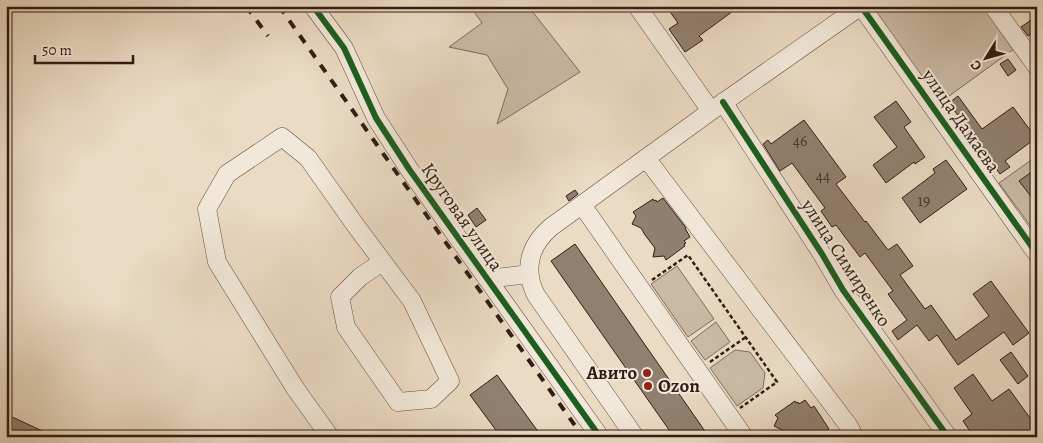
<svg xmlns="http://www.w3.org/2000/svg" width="1043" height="443" viewBox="0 0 1043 443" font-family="Alegreya,serif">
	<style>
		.green { fill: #cbbba6; stroke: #7e6c5d }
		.building { fill: #918070; stroke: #301d14 }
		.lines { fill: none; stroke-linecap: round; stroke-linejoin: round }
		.minor-casing { stroke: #5f4c40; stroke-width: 19 }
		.path { stroke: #301d14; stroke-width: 2.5; stroke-dasharray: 4 2.5; stroke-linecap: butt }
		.minor { stroke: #f2e8d9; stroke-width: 18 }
		.rail { stroke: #301d14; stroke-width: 4; stroke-dasharray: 9 9; stroke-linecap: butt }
		.cycleway-casing { stroke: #f2e8d9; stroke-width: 9 }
		.cycleway { stroke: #1b5e20; stroke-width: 6 }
		.poi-dot { fill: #8f2418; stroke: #f2e8d9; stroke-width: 2 }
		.labels { text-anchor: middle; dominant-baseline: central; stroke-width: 4; stroke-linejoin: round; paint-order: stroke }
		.number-label { font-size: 16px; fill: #48362b }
		.street-label { font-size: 19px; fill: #301d14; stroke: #f2e8d9 }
		.poi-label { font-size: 19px; font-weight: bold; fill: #301d14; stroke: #f2e8d9; text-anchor: end }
	</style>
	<rect width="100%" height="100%" fill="#ebdbc4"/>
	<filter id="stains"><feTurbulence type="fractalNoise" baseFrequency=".004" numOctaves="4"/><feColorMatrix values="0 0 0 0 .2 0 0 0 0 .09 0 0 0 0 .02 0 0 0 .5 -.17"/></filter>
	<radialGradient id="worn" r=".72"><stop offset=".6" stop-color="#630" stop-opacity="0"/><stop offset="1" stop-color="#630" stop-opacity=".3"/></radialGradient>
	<path class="green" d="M470 6H528L580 72 497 124 508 89 487 55 449 47 482 23Z
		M878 6H983L1014 49 938 104 871 11Z
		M1037 156V235L999 183Z
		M677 266 714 319 688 337 651 284Z
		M716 322 730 342 705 360 691 341Z
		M735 350 750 352 765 373 763 388 737 406 710 368Z"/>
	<path class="building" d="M666 6H740L699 36 703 40 685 52 669 29 678 23Z
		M1037 16V30L1028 36 1021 27Z
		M1008 59 1016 70 1008 76 1000 64Z
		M958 96 982 129 1013 107 1036 138 1005 161 1010 167 1000 174 949 103Z
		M896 101 911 122 904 127 925 157 915 164 914 162 886 183 873 165 897 147 874 117Z
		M804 120 846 177 836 184 865 222 866 221 888 250 897 244 913 266 900 275 925 309 931 305 956 340 989 316 973 294 991 281 1029 333 1013 345 1004 332 958 365 937 335 929 341 917 325 898 340 892 331 907 320 888 294 893 291 865 253 860 257 836 225 832 227 821 211 825 208 792 163 780 171 763 144 768 140 771 144Z
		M946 160 967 189 920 223 902 198 935 173 933 169Z
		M1037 168V204L1019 181Z
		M575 190 578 194 569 201 566 196Z
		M663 198 686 228H685L690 237 684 241 686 243 684 244 685 246 666 260 664 256 653 257 655 248 645 235 641 228 632 224 636 216 633 212 653 199 654 201 656 200 657 202Z
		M477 208 486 220 476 227 468 215Z
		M575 244 709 437H674L653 407 551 261Z
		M1011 352 1028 376 1018 384 1000 360Z
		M973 374 992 401 1009 389 1030 418 1037 413V437H974L963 421 972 414 954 388Z
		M497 375 542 437H501L470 395Z
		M805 400 811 408 814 406 829 429 827 431 831 437H787L782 430 774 426 778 418 775 415 795 401 796 403 798 402 799 404Z
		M6 414 55 437H6Z"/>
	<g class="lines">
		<defs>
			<path id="minor" d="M313 6 344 48 376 118 409 169 600 437
				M637 6 711 111
				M993 6 1037 67
				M723 102 822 254 843 290 948 437
				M646 158 848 425 852 432V437
				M582 205 744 437
				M487 279 529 274
				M330 437 295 388 217 262 207 209 227 174 282 137 308 158 356 226 412 301 450 381 431 399 398 402 346 327 340 297 360 277 382 262
				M635 437 536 295C523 269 529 246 551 227L711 111 861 6 1037 254"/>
		</defs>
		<use href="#minor" class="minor-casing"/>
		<path class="path" d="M652 280 688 255 777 382 740 408
			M710 362 746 337"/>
		<use href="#minor" class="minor"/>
		<path class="rail" d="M246 6 268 36
			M279 6 583 437"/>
		<defs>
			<path id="cycleway" d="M313 6 344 48 376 118 409 169 600 437
				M861 6 1037 254
				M723 102 822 254 843 290 948 437"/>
		</defs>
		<use href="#cycleway" class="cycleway-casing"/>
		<use href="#cycleway" class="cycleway"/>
	</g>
	<g class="poi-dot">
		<circle cx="647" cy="373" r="5"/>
		<circle cx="648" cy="386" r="5"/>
	</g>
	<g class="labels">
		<g class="number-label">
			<text x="800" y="141">46</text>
			<text x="823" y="176">44</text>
			<text x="924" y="201">19</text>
		</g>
		<g class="street-label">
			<text transform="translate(961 121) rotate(55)">улица Дамаева</text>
			<text transform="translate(462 217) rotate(55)">Круговая улица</text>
			<text transform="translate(846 263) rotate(57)">улица Симиренко</text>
		</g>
		<g class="poi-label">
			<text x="637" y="373">Авито</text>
			<text x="658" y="386" text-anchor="start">Ozon</text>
		</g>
	</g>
	<rect width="1043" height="443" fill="none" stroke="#ebdbc4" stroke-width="25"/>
	<rect x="8" y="8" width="1028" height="428" fill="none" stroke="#301d14" stroke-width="2.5"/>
	<rect x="12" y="12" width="1018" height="418" fill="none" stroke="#301d14"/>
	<g transform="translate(986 58) rotate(233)" stroke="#f2e8d9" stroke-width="4" paint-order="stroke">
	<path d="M0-4L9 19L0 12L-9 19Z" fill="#301d14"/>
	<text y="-8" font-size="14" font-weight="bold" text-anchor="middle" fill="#301d14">С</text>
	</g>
	<path d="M35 55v8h98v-8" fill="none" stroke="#301d14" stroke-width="2.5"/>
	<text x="42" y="55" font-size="15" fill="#301d14" stroke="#f2e8d9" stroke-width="4" paint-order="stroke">50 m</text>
	<rect width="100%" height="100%" filter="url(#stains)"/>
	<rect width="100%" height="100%" fill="url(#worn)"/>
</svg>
